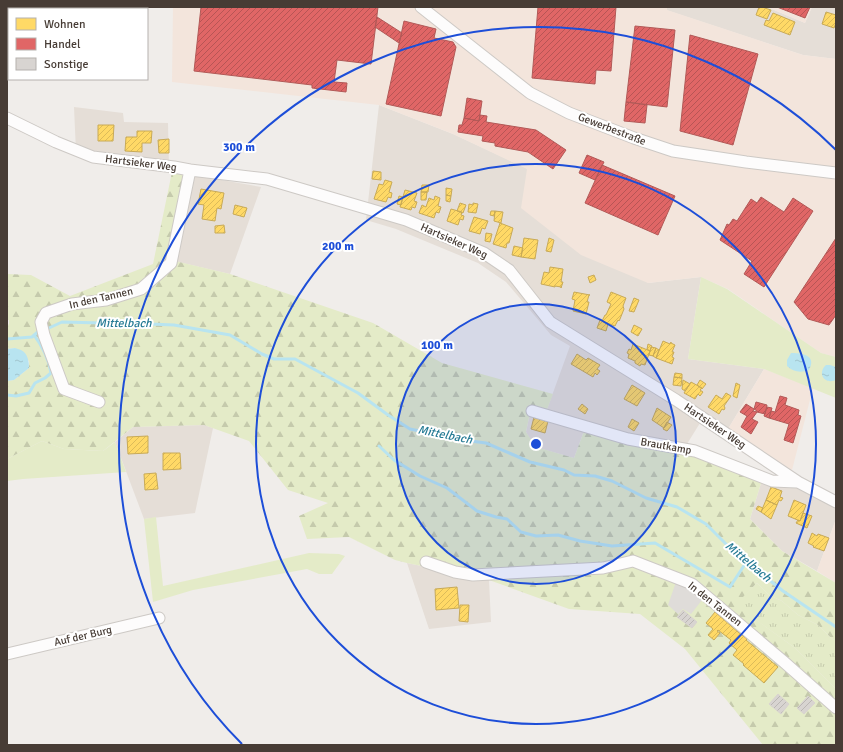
<svg xmlns="http://www.w3.org/2000/svg" width="843" height="752" viewBox="0 0 843 752" font-family="Signika,sans-serif">
	<style>
		.residential { fill: #e5ded7 }
		.commercial { fill: #f3e5dc }
		.green { fill: #e4ebc8 }
		.forest { fill: url(#forest-firs) }
		.park { fill: url(#park-tufts) }
		.parking { fill: #dfdcd9 }
		.water { fill: url(#water-ripples) }
		.homes { fill: url(#homes-hatch); stroke: #c8aa57 }
		.shops { fill: url(#shops-hatch); stroke: #b25957 }
		.lines { fill: none; stroke-linecap: round; stroke-linejoin: round }
		.stream { stroke: #b8e4f0; stroke-width: 3 }
		.building { fill: url(#building-hatch); stroke: #d9d4cf }
		.minor-casing { stroke: #cdc9c5; stroke-width: 13 }
		.minor { stroke: #fdfcfc; stroke-width: 11 }
		.ring { fill: none; stroke: #1d4ed8; stroke-width: 2 }
		.labels { text-anchor: middle; dominant-baseline: central; stroke-width: 4; stroke-linejoin: round; paint-order: stroke }
		.street-label { font-size: 11px; fill: #473c35; stroke: #fff }
		.water-label { font-size: 12px; font-style: italic; fill: #267b95; stroke: #fff }
		.centre { fill: #1d4ed8; stroke: #fff; stroke-width: 2 }
		.ring-label { font-size: 12px; text-anchor: middle; font-weight: bold; fill: #1d4ed8; stroke: #fff; stroke-width: 4; stroke-linejoin: round; paint-order: stroke }
	</style>
	<defs>
		<pattern id="forest-firs" width="22" height="20" patternUnits="userSpaceOnUse"><rect width="22" height="20" fill="#e4ebc8"/><path d="M5 1l3.5 6h-7zM16 11l3.5 6h-7z" fill="#c5caac"/></pattern>
		<pattern id="park-tufts" width="24" height="20" patternUnits="userSpaceOnUse"><rect width="24" height="20" fill="#e4ebc8"/><path d="M3 7l-1-3M5 7V3M7 7l1-3M15 17l-1-3M17 17v-4M19 17l1-3" fill="none" stroke="#c5caac"/></pattern>
		<pattern id="water-ripples" width="26" height="14" patternUnits="userSpaceOnUse"><rect width="26" height="14" fill="#b8e4f0"/><path d="M2 4q2-2 4 0t4 0M15 11q2-2 4 0t4 0" fill="none" stroke="#a0c4ce"/></pattern>
		<pattern id="homes-hatch" width="6" height="6" patternUnits="userSpaceOnUse"><rect width="6" height="6" fill="#ffd966"/><path d="M-1 1l2-2M0 6l6-6M5 7l2-2" fill="none" stroke="#dcbb59"/></pattern>
		<pattern id="shops-hatch" width="6" height="6" patternUnits="userSpaceOnUse"><rect width="6" height="6" fill="#e06666"/><path d="M-1 1l2-2M0 6l6-6M5 7l2-2" fill="none" stroke="#b75555"/></pattern>
		<pattern id="building-hatch" width="6" height="6" patternUnits="userSpaceOnUse"><rect width="6" height="6" fill="#d8d4d1"/><path d="M-1 1l2-2M0 6l6-6M5 7l2-2" fill="none" stroke="#bbb7b4"/></pattern>
	</defs>
	<rect width="100%" height="100%" fill="#f0edea"/>
	<path class="residential" d="M667 7H767L805 23 812 7H836V59L803 55 666 10Z
		M379 105 453 134 528 169 648 283 701 277 688 359 764 369 728 429 705 415 682 452 584 431 574 458 535 447 526 432 531 408 546 412 570 346 551 335 506 282 478 263 396 229 366 220Z
		M74 107 123 113 124 122 168 123 169 168 76 152Z
		M187 174 261 187 230 274 174 261Z
		M204 425 213 428 195 513 144 519 115 442 133 427Z
		M762 480 791 485 836 508V519L817 571 782 551 750 519Z
		M407 563 489 580 491 622 429 629Z"/>
	<path class="commercial" d="M173 7H667V10L803 55 836 59V357L821 353 728 289 701 277 648 283 581 255 521 208 527 169 453 134 379 105 172 82Z
		M767 7H812L805 23Z
		M764 369 813 388 792 470 728 429Z
		M836 519V583L817 571Z"/>
	<path class="green" d="M701 277 727 289 821 353 836 357V398L764 369 688 359Z
		M42 441 64 449 103 451 115 442 126 472 23 479 7 481V459Z
		M156 517 163 586 309 553 339 554 345 556 332 574H319L307 569 193 590 153 602 144 519Z"/>
	<path class="forest" d="M172 172 187 174 175 261 230 274 373 323 442 363 553 394 546 412 531 408 526 432 536 447 574 458 584 431 695 455 762 480 750 519 782 551 836 583V641L831 638 818 625 798 615 782 601 769 595 757 583 736 605 795 648 836 689V745H763L685 649 640 614 569 609 489 580 407 563 395 560 349 537 307 539 299 516 328 503 288 490 249 441 204 425 133 427 103 451 64 449 42 441 7 459V381L14 380 29 368V361L15 348 7 349V326L9 324V320H7V274L31 275 70 296 153 264Z"/>
	<path class="park" d="M757 583 769 595 782 601 798 615 818 625 831 638 836 641V689L795 648 735 605Z"/>
	<path class="parking" d="M676 582 686 587 702 600 691 614 683 609 678 614 668 605Z"/>
	<path class="water" d="M15 348C17 349 19 349 21 350 28 353 29 362 29 368L14 380 7 381V349Z
		M791 353C802 353 817 355 809 370 801 373 793 372 787 366V360Z
		M826 365H830L836 367V380C833 381 829 382 826 380 820 377 821 369 826 365Z"/>
	<path class="homes" d="M759 7H762L771 10 767 19 756 15Z
		M826 12 836 15V23L834 28 822 24Z
		M773 13 795 22 790 35 764 25 766 20 769 21Z
		M98 125H114L113 141H98Z
		M137 131H152L151 143H142V152L125 151 126 137H137Z
		M169 139V153H159L158 140Z
		M373 171 381 172V180L372 179Z
		M385 180 392 182 389 192 392 193 391 198 388 197 386 202 374 199 379 184 383 185Z
		M422 185H429L428 192H421Z
		M446 188 452 189 451 196 446 195Z
		M201 189 224 193 221 209 217 208 215 221 202 219 204 205 198 204Z
		M405 190 417 193 414 201 417 202 415 208 412 207 411 210 400 207Z
		M421 192H427L426 200H421Z
		M446 195 451 196 450 202 446 201Z
		M399 196 403 197 401 205 397 204Z
		M435 196 440 198 438 206 441 207 439 213 436 212 434 218 419 213 422 205 426 207 429 198 434 200Z
		M460 203 466 205 463 213 457 211Z
		M473 203 478 204 476 213 468 212 469 204 473 205Z
		M235 205 247 208 244 217 233 214Z
		M451 209 462 212 461 215 464 216 463 220 460 219 458 225 447 221Z
		M491 211H495L494 216 490 215Z
		M495 211 503 212 501 223 494 221Z
		M474 217 488 221 485 229 482 228 480 234 469 231Z
		M500 223 513 228 509 243H507L506 248 493 244Z
		M224 225 225 233H215V226Z
		M486 233 492 234 490 242 485 241Z
		M524 238 538 240 535 259 521 257Z
		M549 238 554 240 551 252 546 251Z
		M514 246 523 248 521 257 512 255Z
		M550 267 563 269 561 282H563L561 288V287L555 286V287L541 284 544 272 549 273Z
		M594 275 596 280 590 283 588 277Z
		M574 292 590 295H589L587 302H589L586 314 573 311 575 300 572 299Z
		M611 292 626 298 623 306 624 309 620 319 619 321 618 320 615 326 602 321 605 315H606L611 304 607 302Z
		M634 298 639 300 634 312 629 311Z
		M600 320 608 324 606 331 597 328Z
		M634 325 642 329 638 336 631 332Z
		M663 341 670 344 671 342V343L675 345 672 352H674L672 357 674 358 672 364 656 358Z
		M633 344 650 351 645 365 641 364 640 366 635 363V361L628 358 629 354 627 353 629 349 631 350Z
		M648 344 652 346 650 351 647 349Z
		M651 347 656 348 653 356 649 355Z
		M656 348 659 350 656 358 653 356Z
		M577 354 586 360 588 358 600 365 597 369 600 371 597 375 595 373 593 377 571 364Z
		M675 373 682 374V378L674 377Z
		M674 377 682 378 681 386 673 385Z
		M683 380 690 384 685 391 682 389Z
		M700 380 706 384 702 389 697 385Z
		M691 382 702 388 700 390 703 392 700 396 698 394 695 399 684 393Z
		M736 383 740 385 737 398 733 396Z
		M632 385 645 393 637 406 624 399Z
		M726 393 731 396 724 406 725 408 724 410 722 409 719 414 708 407 716 395 722 399Z
		M582 404 588 409 585 414 578 409Z
		M657 408 671 417 664 428 652 420Z
		M534 417 548 421 545 433 531 429Z
		M632 419 639 423 634 431 628 427Z
		M667 422 672 425 667 431 663 429Z
		M148 436V453L128 454 127 437Z
		M163 453H180L181 469 163 470Z
		M156 473 158 489 145 490 144 474Z
		M771 487 782 491 780 497 783 498 781 501 779 500 777 505 766 500Z
		M766 500 777 505 771 519 761 512Z
		M794 500 806 505 800 521 788 516Z
		M758 506 763 508 761 512 756 509Z
		M803 513 812 516 807 528 796 523 798 520 800 521Z
		M812 533 817 536 818 534 829 538 824 551 813 547 814 546 808 543Z
		M457 587 459 608 436 610 435 589Z
		M460 605H469L468 622 459 621Z
		M715 612 738 632 747 639 746 640 778 667 764 683 743 665 744 664 733 655 737 650 729 643 731 640 718 630 717 631 720 633 714 640 708 635 713 629 706 623Z"/>
	<path class="shops" d="M201 7H378L371 64 337 60 334 82 347 83 346 92 312 88V85L194 71Z
		M538 7H616L611 71 596 70 595 84 532 78Z
		M777 7H810L805 18Z
		M377 17 402 33 399 43 375 27Z
		M404 21 436 29 434 38 453 42 456 47 441 116 386 104Z
		M635 26 675 30 667 107 626 102Z
		M690 35 758 54 733 145 680 131Z
		M467 98 482 101 479 121 464 118Z
		M626 102 647 105 645 123 624 121Z
		M480 115 487 116 486 122 536 130 566 150 553 169 528 152 495 146V143L482 141 483 136 458 132 459 125H462L464 118 479 121Z
		M587 155 604 162 595 180 579 173Z
		M602 165 675 196 658 235 585 203Z
		M761 197 784 212 793 198 813 211 764 287 744 274 752 261 720 240 727 224 729 225 733 219 737 221 751 199 757 203Z
		M836 238V315L829 325 808 319 794 302Z
		M780 396 787 398 785 405 799 410 798 415 801 416 793 443 784 440 789 424 769 418 771 411 775 412Z
		M756 402 767 405 765 414 757 412V411L754 409Z
		M746 404 754 409 753 411 757 412 752 419 758 422 751 434 741 427 747 416 740 412Z
		M767 407 772 408 769 418 764 416Z"/>
	<g class="lines">
		<path class="stream" d="M46 329 49 328 62 322 102 323 117 321 150 324 174 325 230 335 262 354 274 359H295L358 393 388 415 410 429 463 440 486 443 530 462 564 470 574 475 595 476 612 481 646 498 677 507 706 524 730 548 783 591 836 627
			M7 339 32 337 40 330
			M7 395 16 396 29 393 35 383 45 378 51 373C49 360 42 345 34 335
			M379 446 394 460 420 476 447 488 477 511 496 517 507 519 521 532 536 536 558 535 580 541 612 546 655 543 730 587 747 561"/>
	</g>
	<path class="building" d="M683 610 697 622 692 628 677 617Z
		M778 694 789 704 781 714 769 704Z
		M808 696 815 703 804 714 797 708Z"/>
	<g class="lines">
		<defs>
			<path id="minor" d="M421 7 530 93 569 113 634 138 673 151 746 162 836 173
				M7 118 56 142 93 157 174 167 190 170 267 179 406 220 484 253 509 270 550 322 676 400 798 482 836 502
				M99 402 64 389 44 335 41 322 46 313 72 304 106 300 141 289 171 263 190 170
				M532 411 628 439 695 451 772 481 797 482
				M426 562 455 572 473 575 603 568 633 561 692 584 784 662 836 708
				M7 654 159 618"/>
		</defs>
		<use href="#minor" class="minor-casing"/>
		<use href="#minor" class="minor"/>
	</g>
	<circle cx="536" cy="444" r="140" fill="#1d4ed8" fill-opacity=".12"/>
	<g class="ring">
		<circle cx="536" cy="444" r="140"/>
		<circle cx="536" cy="444" r="280"/>
		<path d="M242 744A420 420 0 1 1 836 150"/>
	</g>
	<g class="labels">
		<g class="street-label">
			<text transform="translate(612 129) rotate(21)">Gewerbestraße</text>
			<text transform="translate(141 163) rotate(7)">Hartsieker Weg</text>
			<text transform="translate(454 241) rotate(24)">Hartsieker Weg</text>
			<text transform="translate(101 298) rotate(-13)">In den Tannen</text>
			<text transform="translate(715 426) rotate(34)">Hartsieker Weg</text>
			<text transform="translate(666 446) rotate(10)">Brautkamp</text>
			<text transform="translate(715 604) rotate(38)">In den Tannen</text>
			<text transform="translate(83 636) rotate(-13)">Auf der Burg</text>
		</g>
		<g class="water-label">
			<text x="124" y="323">Mittelbach</text>
			<text transform="translate(445 435) rotate(11)">Mittelbach</text>
			<text transform="translate(748 562) rotate(40)">Mittelbach</text>
		</g>
	</g>
	<circle cx="536" cy="444" r="6" class="centre"/>
	<g class="ring-label">
		<text x="239" y="151">300 m</text>
		<text x="338" y="250">200 m</text>
		<text x="437" y="349">100 m</text>
	</g>
	<rect width="843" height="752" fill="none" stroke="#473c35" stroke-width="16"/>
	<rect x="8" y="8" width="140" height="72" fill="#ffffff" stroke="#b5b1ae"/>
	<rect x="16" y="18" width="20" height="12" fill="#ffd966" stroke="#b5b1ae"/>
	<text x="44" y="28" font-size="12" fill="#473c35">Wohnen</text>
	<rect x="16" y="38" width="20" height="12" fill="#e06666" stroke="#b5b1ae"/>
	<text x="44" y="48" font-size="12" fill="#473c35">Handel</text>
	<rect x="16" y="58" width="20" height="12" fill="#d8d4d1" stroke="#b5b1ae"/>
	<text x="44" y="68" font-size="12" fill="#473c35">Sonstige</text>
</svg>
